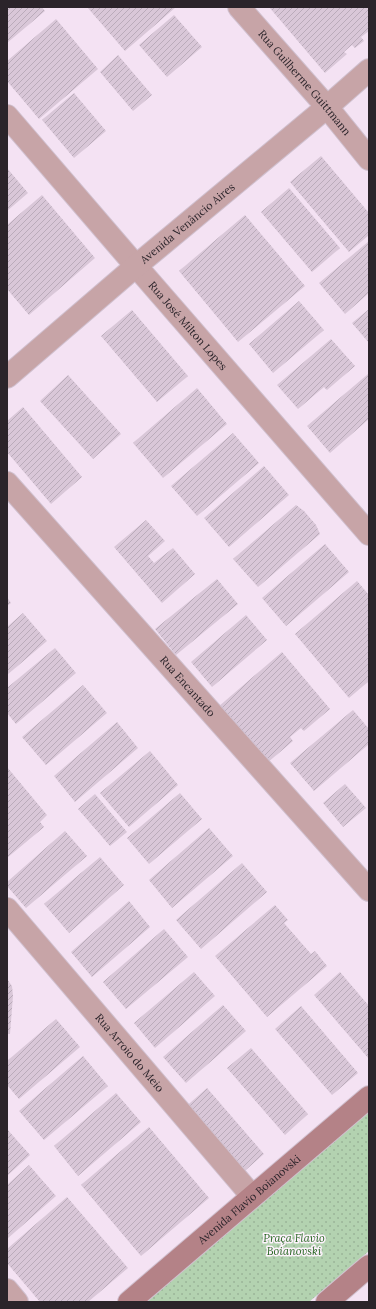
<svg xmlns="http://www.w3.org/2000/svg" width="376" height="1309" viewBox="0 0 376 1309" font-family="Lora,serif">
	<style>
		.park { fill: url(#park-dots) }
		.building { fill: url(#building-hatch) }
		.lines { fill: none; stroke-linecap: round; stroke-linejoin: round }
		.minor-casing { stroke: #d0c0cf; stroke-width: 24 }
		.tertiary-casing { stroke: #d0c0cf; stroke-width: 24 }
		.secondary-casing { stroke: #d0c0cf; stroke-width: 24 }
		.minor { stroke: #c7a4a7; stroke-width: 22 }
		.tertiary { stroke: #c7a4a7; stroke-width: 22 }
		.secondary { stroke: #b48287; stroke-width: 22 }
		.labels { text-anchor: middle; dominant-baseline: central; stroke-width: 3; stroke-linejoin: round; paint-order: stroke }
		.street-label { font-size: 11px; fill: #2b242a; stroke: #fdf2fc }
		.park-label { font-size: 11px; font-style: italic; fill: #266621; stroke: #fdf2fc }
	</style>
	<defs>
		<pattern id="park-dots" width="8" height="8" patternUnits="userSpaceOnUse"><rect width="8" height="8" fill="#b3d2b0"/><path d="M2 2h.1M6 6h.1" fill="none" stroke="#9ab498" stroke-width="1.8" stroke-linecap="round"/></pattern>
		<pattern id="building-hatch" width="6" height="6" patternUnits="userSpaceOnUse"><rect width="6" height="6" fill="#d9c7d8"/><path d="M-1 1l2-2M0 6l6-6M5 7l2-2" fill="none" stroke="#baabba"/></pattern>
	</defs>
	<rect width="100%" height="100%" fill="#f4e2f3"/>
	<path class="park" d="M369 1111V1251L309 1302H142Z"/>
	<path class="building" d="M7 7H42L45 11 7 43Z
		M87 7H176L125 51Z
		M269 7H369V31L361 37 364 41 355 48 352 45 344 52 347 54 325 73Z
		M174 15 202 47 167 77 139 45Z
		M56 19 98 69 39 119 7 81V61Z
		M118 55 152 95 133 111 100 72Z
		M74 93 106 131 74 158 42 120Z
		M321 156 369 213V235L349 252 290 182Z
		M7 168 28 193 7 211Z
		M289 188 340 248 312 272 261 212Z
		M42 195 95 258 29 315 7 289V225Z
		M245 215 305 286 238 342 179 271Z
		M369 241V293L345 314 319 283Z
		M299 301 324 330 273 373 249 344Z
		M369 309V343L352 323Z
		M132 310 188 376 157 402 101 336Z
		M331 339 355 366 327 390 324 387 298 409 277 385Z
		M368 374 369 375V419L330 453 307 426Z
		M68 375 121 434 93 459 40 401Z
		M197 388 227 424 163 478 133 443Z
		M23 407 82 477 51 504 7 452V421Z
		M233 433 259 463 197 516 171 486Z
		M264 466 289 495 229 547 204 518Z
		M296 505 304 511 316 525 320 534 258 587 233 559Z
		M146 520 165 541 148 556 154 563 173 548 195 574 162 603 114 547Z
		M325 544 349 572 286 626 262 598Z
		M217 579 238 604 176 655 155 629Z
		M357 581 369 595V681L349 698 295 634Z
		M7 597 11 603 7 606Z
		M23 613 47 641 7 675V627Z
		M246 615 267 640 212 687 191 662Z
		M55 648 76 673 16 724 7 713V688Z
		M282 652 330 709 304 731 301 728 290 737 293 741 267 763 218 707Z
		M83 685 107 713 46 765 22 737Z
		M353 710 369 729V744L314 791 290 763Z
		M117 722 138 748 75 802 54 776Z
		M150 751 178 785 129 827 100 793Z
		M7 767 47 815 40 822 44 827 7 858Z
		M345 784 366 808 343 827 323 803Z
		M180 793 202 819 149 864 127 838Z
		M95 794 127 832 110 846 78 809Z
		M209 828 233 856 172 908 149 880Z
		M65 831 87 856 26 908 7 886V882Z
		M100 857 124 885 69 933 44 904Z
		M242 863 267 892 201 949 176 920Z
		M129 901 150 927 92 977 71 952Z
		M275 905 288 920 284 923 311 954 315 951 327 966 267 1017 215 956Z
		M164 929 188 957 126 1009 103 982Z
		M194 972 215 996 155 1048 134 1023Z
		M340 972 369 1006V1059L314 995Z
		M7 979 12 986 13 996 10 1034H7Z
		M223 1005 246 1031 186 1083 163 1057Z
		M301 1006 358 1073 332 1095 275 1029Z
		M56 1019 80 1047 19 1099 7 1085V1061Z
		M251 1048 308 1114 285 1135 227 1068Z
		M83 1056 108 1086 44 1140 19 1111Z
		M207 1088 264 1154 239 1176 182 1110Z
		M116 1093 141 1122 78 1176 54 1146Z
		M149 1127 209 1198 141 1256 81 1185Z
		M7 1129 30 1155 7 1176Z
		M29 1165 56 1196 7 1239V1185Z
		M67 1197 128 1268 88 1302H40L7 1263V1249Z"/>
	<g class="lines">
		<defs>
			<g id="minor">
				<path id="s1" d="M239 7 327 107 369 159"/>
				<path id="s2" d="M7 116 136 266 369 534"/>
				<path id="s3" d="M7 483 369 890"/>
				<path id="s4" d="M7 909 252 1196"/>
				<path d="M7 1290 17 1302"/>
			</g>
			<g id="tertiary">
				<path id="s5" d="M7 377 136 266 327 107 369 70"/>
			</g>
			<g id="secondary">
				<path id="s6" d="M129 1302 369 1097"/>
				<path d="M327 1302 369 1266"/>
			</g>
		</defs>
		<use href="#minor" class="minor-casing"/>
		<use href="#tertiary" class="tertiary-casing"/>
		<use href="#secondary" class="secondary-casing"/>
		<use href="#minor" class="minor"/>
		<use href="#tertiary" class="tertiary"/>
		<use href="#secondary" class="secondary"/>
	</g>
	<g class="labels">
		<g class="street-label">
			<text stroke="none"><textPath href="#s1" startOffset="100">Rua Guilherme Guittmann</textPath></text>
			<text stroke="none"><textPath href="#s5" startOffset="237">Avenida Venâncio Aires</textPath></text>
			<text stroke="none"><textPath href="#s2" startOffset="277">Rua José Milton Lopes</textPath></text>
			<text stroke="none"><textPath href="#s3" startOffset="272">Rua Encantado</textPath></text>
			<text stroke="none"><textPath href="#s4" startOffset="189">Rua Arroio do Meio</textPath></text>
			<text stroke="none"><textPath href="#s6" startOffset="158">Avenida Flavio Boianovski</textPath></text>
		</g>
		<g class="park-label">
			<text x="294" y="1238">Praça Flavio<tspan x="294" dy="13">Boianovski</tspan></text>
		</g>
	</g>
	<rect width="376" height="1309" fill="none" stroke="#2b242a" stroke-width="16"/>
</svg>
